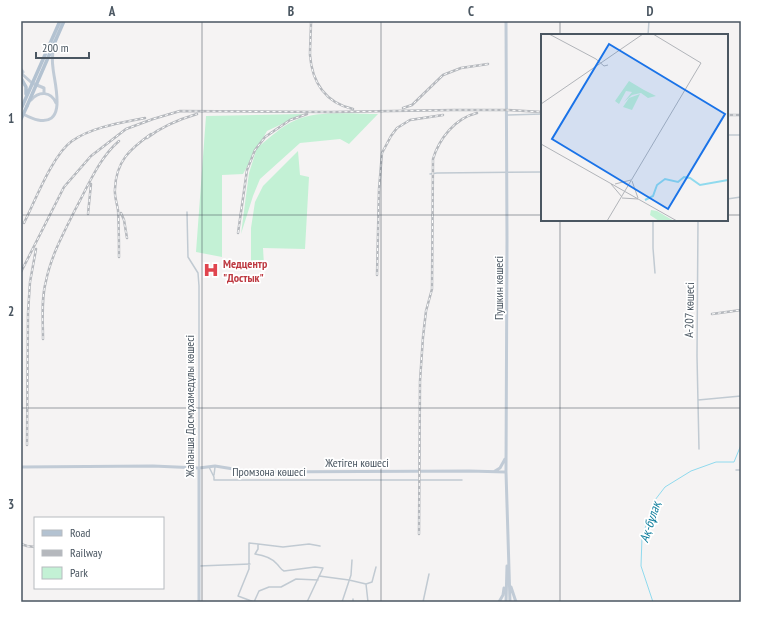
<svg xmlns="http://www.w3.org/2000/svg" width="762" height="623" viewBox="0 0 762 623" font-family="'PT Sans Narrow',sans-serif">
	<style>
		.green { fill: #c3f1d5 }
		.lines { fill: none; stroke-linecap: round; stroke-linejoin: round }
		.stream { stroke: #90daee; stroke-width: 1 }
		.street { stroke: #c1cad2; stroke-width: 1.5 }
		.secondary { stroke: #c1cbd6; stroke-width: 3 }
		.primary { stroke: #b3c2d1; stroke-width: 3.5 }
		.rail-casing { stroke: #b5b8bd; stroke-width: 2.5 }
		.rail { stroke: #fff; stroke-width: 1; stroke-dasharray: 3; stroke-linecap: butt }
		.primary-bridge { stroke: #b3c2d1; stroke-width: 3.5 }
		.grid { fill: none; stroke: #4a5661; stroke-width: 1; stroke-opacity: 0.55 }
		.labels { text-anchor: middle; dominant-baseline: central; stroke-width: 3.5; stroke-linejoin: round; paint-order: stroke }
		.health-label { font-size: 12px; font-weight: bold; fill: #be3a42; stroke: #fff; text-anchor: start }
		.street-label { font-size: 12px; fill: #4a5661; stroke: #fff }
		.water-label { font-size: 13px; font-style: italic; fill: #0c7c9b; stroke: #fff }
		.inset-river { fill: none; stroke: #90daee; stroke-width: 2 }
		.inset-road { fill: none; stroke: #b1b4b9; stroke-width: 1 }
		.view { fill: #1a73e8; fill-opacity: 0.15; stroke: #1a73e8; stroke-width: 2 }
		.inset-edge { fill: none; stroke: #4a5661; stroke-width: 2 }
		.neatline { fill: none; stroke: #4a5661; stroke-width: 1.5 }
		.grid-label { font-size: 13px; text-anchor: middle; font-weight: bold; fill: #4a5661 }
	</style>
	<rect width="100%" height="100%" fill="#f5f3f3"/>
	<path class="green" d="M303 114 267 131 258 147C270 138 281 126 296 120 316 110 355 114 378 114L349 144 340 139 300 143 260 179 253 196 241 234 249 173 256 151 243 174 222 175V257L196 252 206 116Z
		M298 151 300 175 309 177 305 249 263 248 264 265 251 263V228L255 202 263 186Z"/>
	<g class="lines">
		<path class="stream" d="M653 602 641 566 642 537 655 500 665 487 691 471 716 462H734L741 445"/>
		<path class="street" d="M648 35 649 21
			M507 115 542 114
			M727 135H741
			M430 174 437 173 542 172
			M727 199 741 197
			M187 212 188 257 198 273 199 286V468
			M653 220V248L655 273
			M698 220 697 356 699 449
			M698 400 741 396
			M209 467 214 477V480H462
			M736 470H741
			M214 475 215 467
			M258 545V549L255 554C262 555 272 558 277 564 280 567 280 569 284 571L315 567 323 568 307 602
			M199 566 250 564
			M319 576 349 580 366 584
			M254 602 238 596 249 569V543L283 547 309 544 320 546
			M254 602 259 591 269 587H281L296 579 318 580
			M278 602H287
			M342 602 351 575 352 560
			M353 602V599
			M368 602 366 584 372 582 376 567
			M423 602 429 574"/>
		<path class="secondary" d="M506 21 507 241 506 472 510 602
			M21 69 23 72 21 75
			M22 74 32 83 44 88V93
			M31 100C39 91 51 91 56 103
			M21 113C27 116 32 119 38 120 68 126 54 82 53 68 52 61 52 54 54 47
			M21 467 153 466 199 468 215 466 252 472 469 471 506 472
			M199 468V602
			M495 471 500 468 505 459
			M511 587 516 602
			M499 602 503 595 504 588
			M506 602 507 566"/>
		<path class="primary" d="M21 78 26 87V94
			M27 106 64 21
			M21 109 60 21"/>
		<defs>
			<path id="rail" d="M311 21C311 32 310 44 310 55 312 83 326 103 353 109
				M403 108 412 105 443 75 461 68 488 64
				M727 115H741
				M147 138C161 127 180 119 197 114
				M121 213 124 220 127 238
				M88 214 91 184
				M24 223C35 201 53 154 72 141 92 127 120 123 145 118
				M238 233 247 170 255 150 265 137 290 120 307 114
				M119 257C119 242 119 226 118 210 117 203 114 196 115 189 116 161 130 149 151 134
				M21 272 64 187 91 156 126 129 153 119 180 111 331 112 454 110H507L542 112
				M377 275 379 189 382 153 391 136 397 128 410 120 443 115
				M712 314 741 310
				M43 339C43 320 41 299 46 281 51 256 64 232 75 210 88 186 99 158 119 141
				M27 445 28 313 30 282 36 249
				M419 534 420 381 423 337 426 311 432 289 433 159C439 139 455 118 477 113
				M21 544 27 546 35 547"/>
		</defs>
		<use href="#rail" class="rail-casing"/>
		<use href="#rail" class="rail"/>
		<path class="primary-bridge" d="M21 119 27 106"/>
	</g>
	<path class="grid" d="M202 21V602M381 21V602M560 21V35M21 215H542M727 215H741M560 220V602M21 408H741"/>
	<defs>
		<symbol id="hospital-bare" viewBox="-9 -9 18 18"><path d="M-5-5h3v3.5h4V-5h3V5h-3V1.5h-4V5h-3Z" fill="#e0444e" stroke="#fff" stroke-width="2.5" paint-order="stroke"/></symbol>
	</defs>
	<g fill-rule="evenodd">
		<use href="#hospital-bare" x="200" y="259" width="22" height="22"/>
	</g>
	<g class="labels">
		<g class="health-label">
			<text x="223" y="263">Медцентр<tspan x="223" dy="14">"Достык"</tspan></text>
		</g>
		<g class="street-label">
			<text transform="translate(498 288) rotate(-90)">Пушкин көшесі</text>
			<text transform="translate(689 310) rotate(-89)">А-207 көшесі</text>
			<text transform="translate(189 406) rotate(-90)">Жаһанша Досмұхамедұлы көшесі</text>
			<text x="357" y="462">Жетіген көшесі</text>
			<text x="269" y="471">Промзона көшесі</text>
		</g>
		<g class="water-label">
			<text transform="translate(650 522) rotate(-72)">Ақ-бұлақ</text>
		</g>
	</g>
	<g transform="translate(541 34)">
		<rect width="187" height="187" fill="#f5f3f3"/>
		<path d="M88 47 103 56 115 62 107 64 100 59 91 61 83 68 91 58 85 57 78 70 74 67ZM99 60 91 76 82 73 88 64ZM110 176 116 177 133 187H118L109 181Z" fill="#c3f1d5"/>
		<path class="inset-river" d="M104 166 112 162 116 151 124 145 137 148 143 143 149 144 159 151 187 146"/>
		<path class="inset-road" d="M8 0 55 25 63 32 67 31M0 70 102 0M0 110 136 187M91 147 97 164M70 150 81 163M74 150 90 146M81 164 97 165M66 187 160 29 112 0"/>
		<path class="view" d="M68 10 184 80 127 175 11 105Z"/>
		<rect width="187" height="187" class="inset-edge"/>
	</g>
	<rect width="762" height="623" fill="none" stroke="#ffffff" stroke-width="44"/>
	<rect x="34" y="517" width="130" height="72" fill="#ffffff" stroke="#b7bbc0"/>
	<rect x="42" y="530" width="20" height="6" fill="#b3c2d1" stroke="#b7bbc0"/>
	<text x="70" y="537" font-size="12" fill="#4a5661">Road</text>
	<rect x="42" y="550" width="20" height="6" fill="#b5b8bd" stroke="#b7bbc0"/>
	<text x="70" y="557" font-size="12" fill="#4a5661">Railway</text>
	<rect x="42" y="567" width="20" height="12" fill="#c3f1d5" stroke="#b7bbc0"/>
	<text x="70" y="577" font-size="12" fill="#4a5661">Park</text>
	<path d="M36 52v6h53v-6" fill="none" stroke="#4a5661" stroke-width="2"/>
	<text x="42" y="52" font-size="12" fill="#4a5661" stroke="#ffffff" stroke-width="3" paint-order="stroke">200 m</text>
	<rect x="22" y="22" width="718" height="579" class="neatline"/>
	<g class="grid-label">
		<text x="112" y="16">A</text>
		<text x="291" y="16">B</text>
		<text x="471" y="16">C</text>
		<text x="650" y="16">D</text>
		<text x="11" y="123">1</text>
		<text x="11" y="316">2</text>
		<text x="11" y="509">3</text>
	</g>
</svg>
